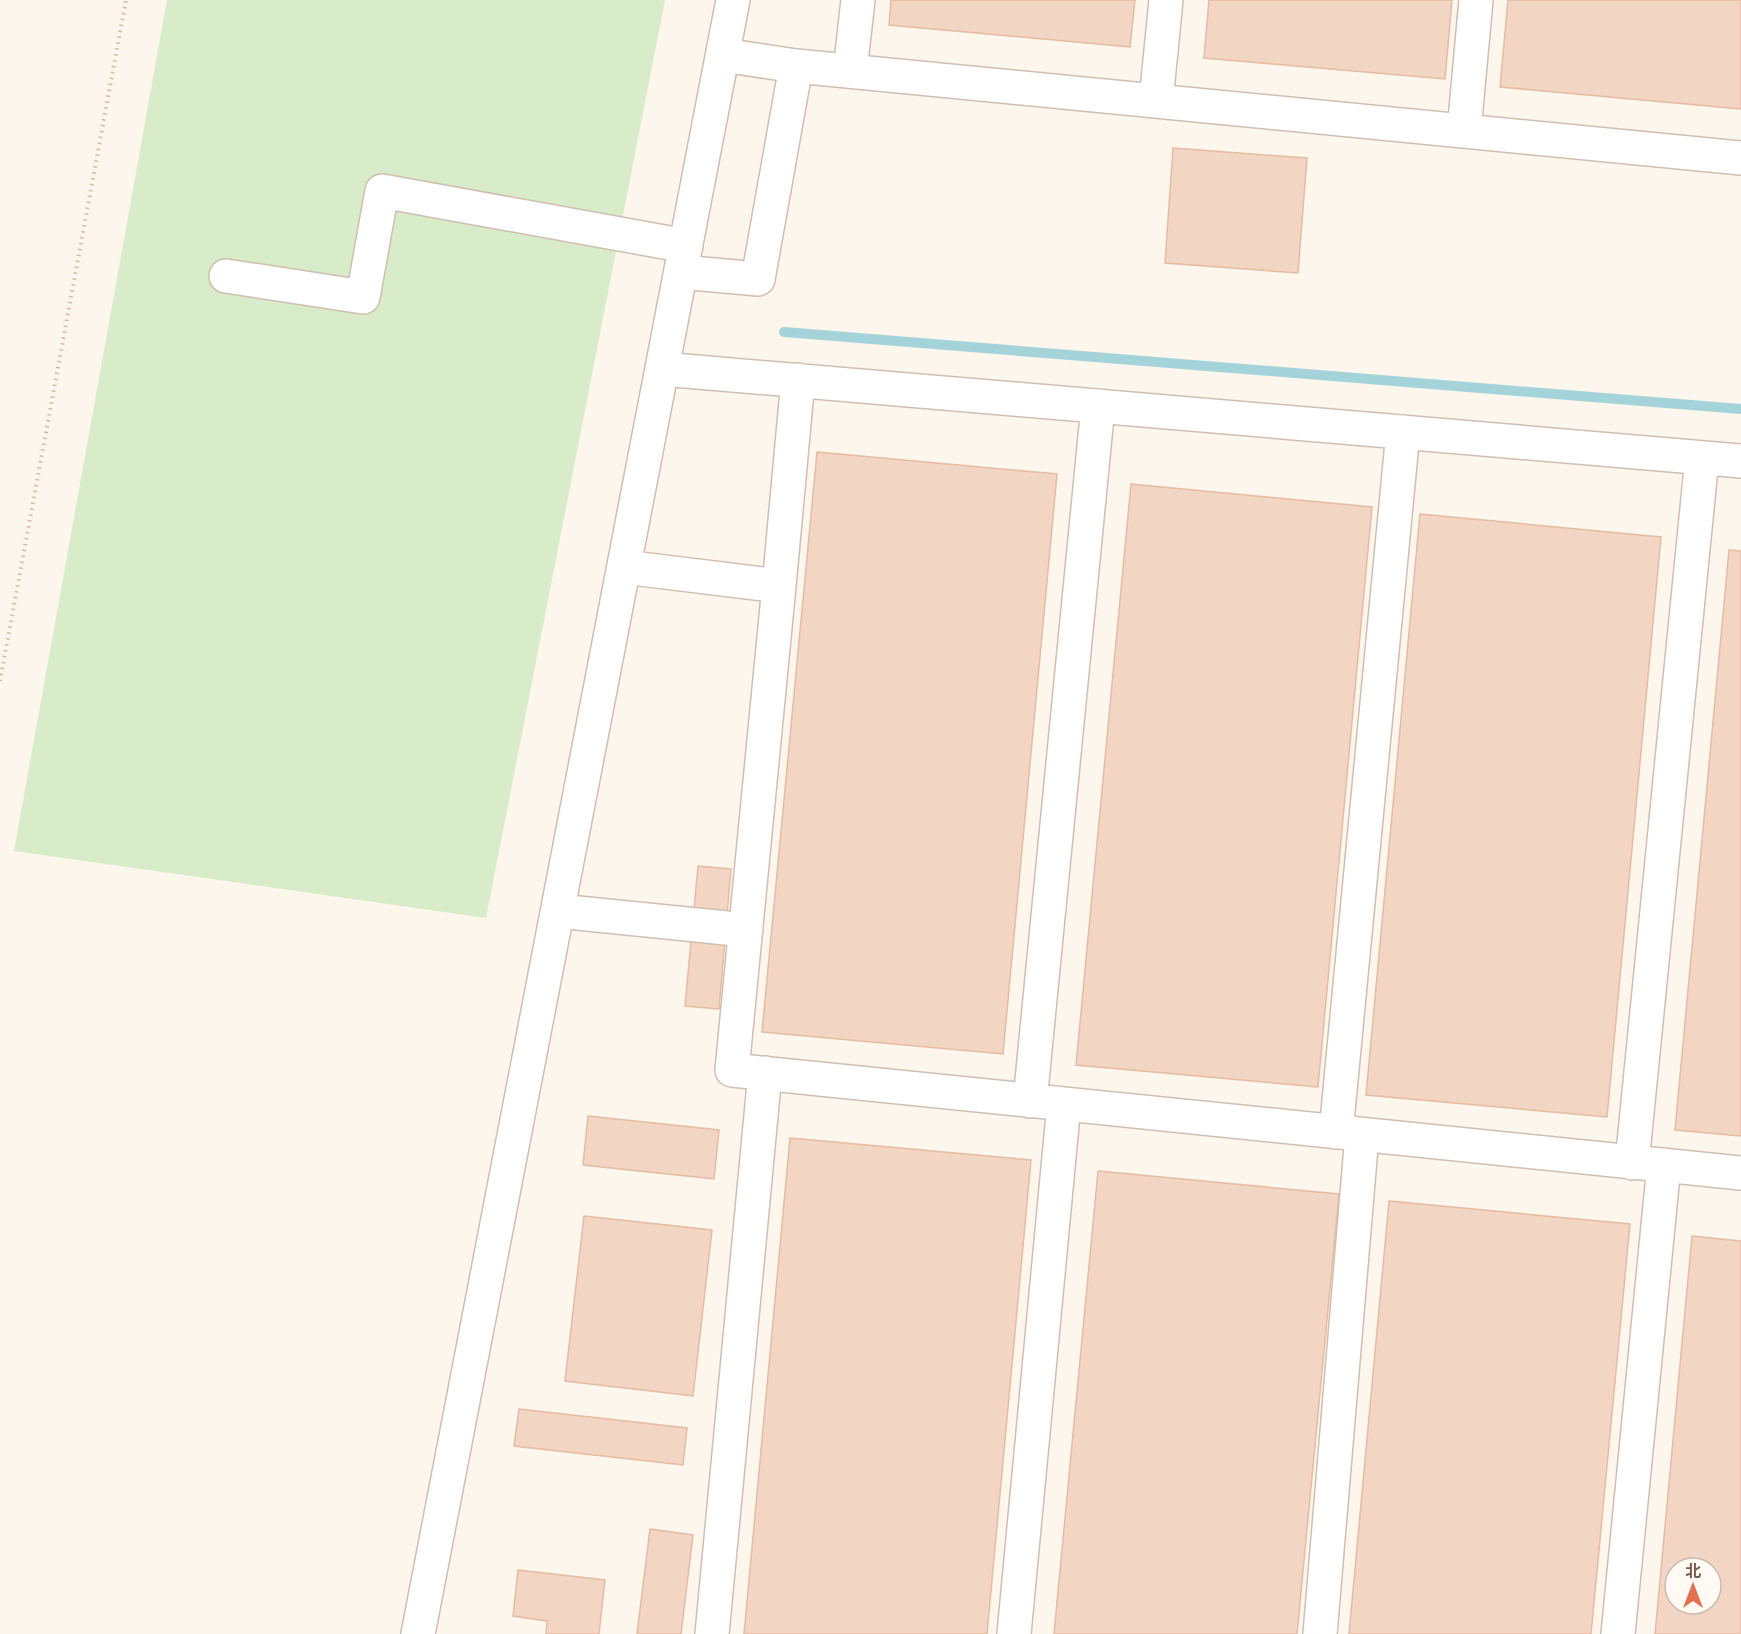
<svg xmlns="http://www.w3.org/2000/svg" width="1741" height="1634" viewBox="0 0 1741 1634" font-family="Ubuntu,'Noto Sans SC',sans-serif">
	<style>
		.green { fill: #d8ecc9 }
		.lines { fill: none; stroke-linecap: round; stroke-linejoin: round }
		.stream { stroke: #a5d3da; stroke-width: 10 }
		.building { fill: #f3d5c3; stroke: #e6bba3; stroke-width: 1.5; fill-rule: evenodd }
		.minor-casing { stroke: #d1beb0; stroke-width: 36 }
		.path { stroke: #d9b8a5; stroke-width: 4; stroke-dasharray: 1.5 4.5; stroke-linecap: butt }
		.minor { stroke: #fff; stroke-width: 33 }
	</style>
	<rect width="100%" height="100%" fill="#fdf6ec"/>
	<path class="green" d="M167 0H665L486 918 14 851Z"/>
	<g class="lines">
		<path class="stream" d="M784 332 1741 409"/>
	</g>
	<path class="building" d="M891 0H1135L1130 47 889 25Z
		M1209 0H1452L1445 79 1204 58Z
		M1508 0H1741V109L1500 87Z
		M1173 148 1307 158 1298 273 1165 263Z
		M817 452 1057 474 1003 1054 762 1032Z
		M1131 484 1372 507 1318 1087 1076 1065Z
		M1420 514 1661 537 1607 1117 1366 1095Z
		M1729 550 1741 551V1136L1675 1130Z
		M698 866 731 869 719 1009 685 1006Z
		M588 1116 719 1130 714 1179 583 1165Z
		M790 1138 1031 1160 987 1634H744Z
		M1098 1171 1339 1194 1297 1634H1054Z
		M1389 1201 1630 1224 1591 1634H1349Z
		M584 1216 712 1230 693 1396 565 1381Z
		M1692 1236 1741 1241V1634H1655ZM1675 1568H1711V1604H1675Z
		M519 1409 687 1428 683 1465 514 1446Z
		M650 1529 693 1535 681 1634H637Z
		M518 1570 605 1580 599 1634H546L547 1621 513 1616Z"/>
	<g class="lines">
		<defs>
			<path id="minor" d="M723 55 796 66 1741 158
				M850 71 858 0
				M1156 101 1166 0
				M1464 131 1476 0
				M681 272 758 279 796 66
				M226 276 363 297 382 191 686 246
				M662 369 1741 461
				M624 567 779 586 732 1070 1741 1173
				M779 586 798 380
				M558 911 746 930
				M1030 1101 1098 406
				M1336 1132 1403 432
				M1632 1163 1702 458
				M418 1634 733 0
				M712 1634 765 1073
				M1014 1634 1064 1104
				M1320 1634 1362 1135
				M1618 1634 1664 1165"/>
		</defs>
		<use href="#minor" class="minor-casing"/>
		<path class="path" d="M0 681 126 0"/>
		<use href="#minor" class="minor"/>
	</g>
	<g transform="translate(1693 1586)"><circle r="28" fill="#fffaf3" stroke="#cabbb1" stroke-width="1.5"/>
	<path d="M0-4.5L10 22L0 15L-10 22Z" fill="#e76f51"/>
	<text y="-9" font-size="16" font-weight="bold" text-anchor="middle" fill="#7a5c4d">北</text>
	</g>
</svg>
